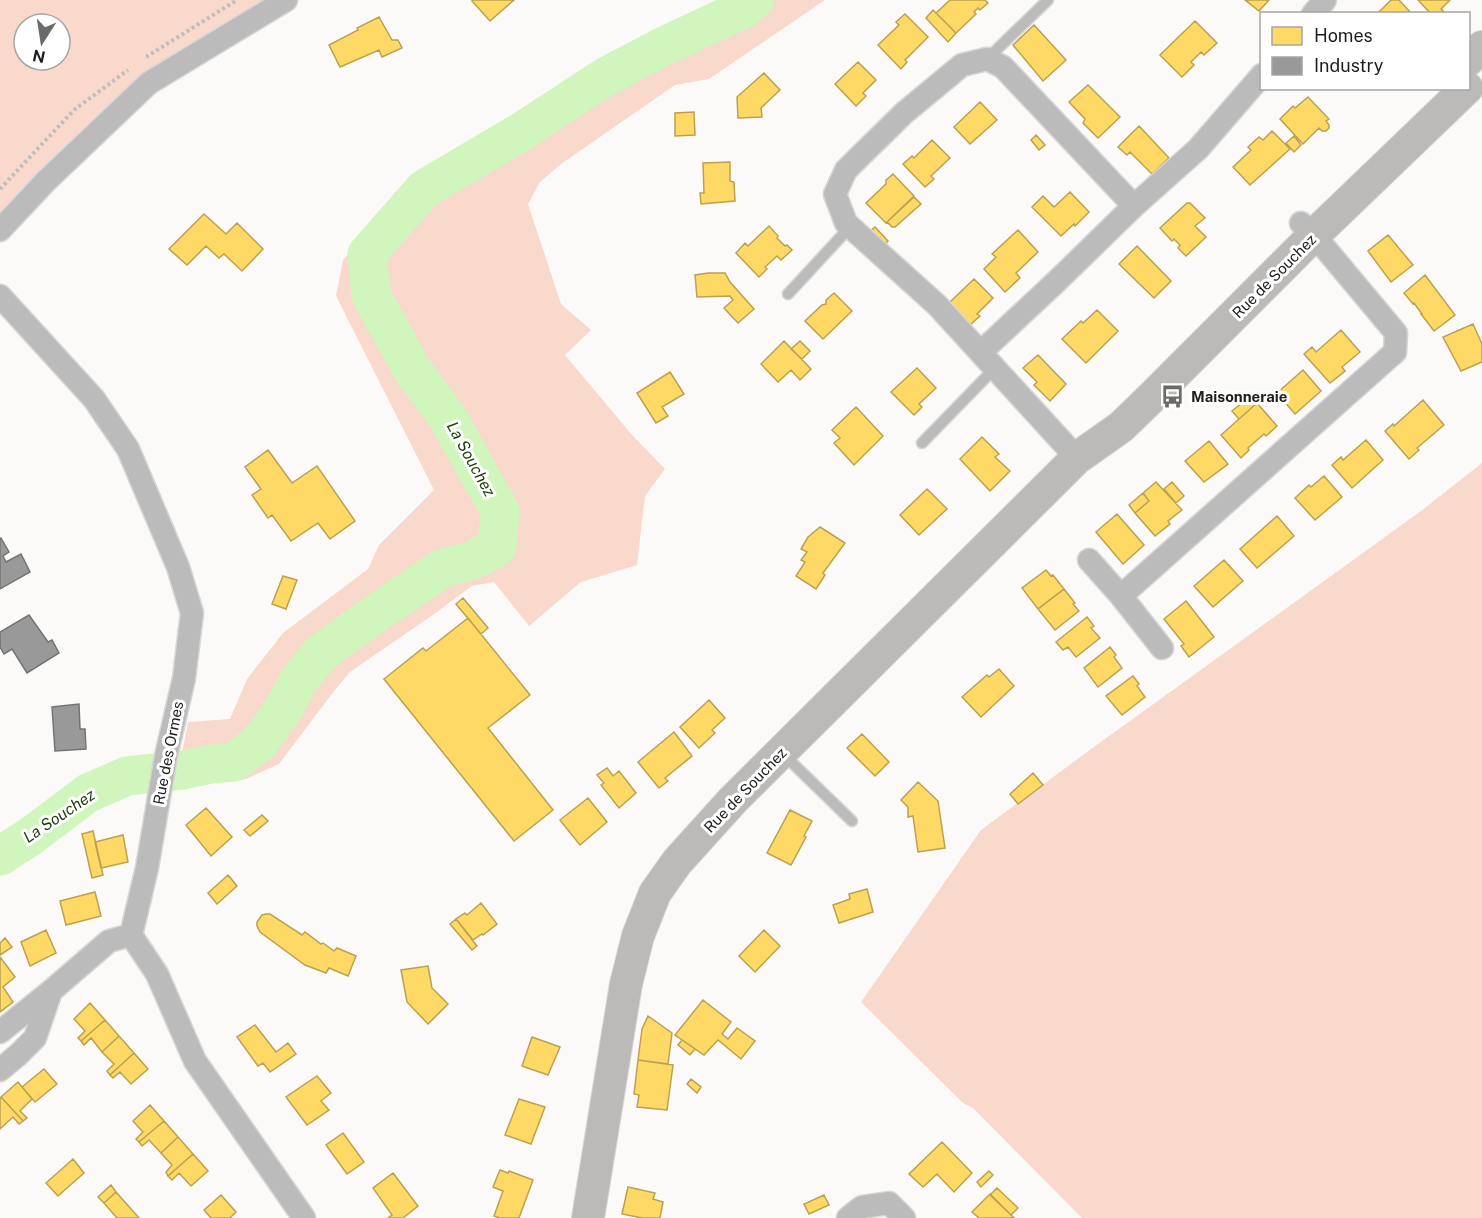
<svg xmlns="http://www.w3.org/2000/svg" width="1482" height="1218" viewBox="0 0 1482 1218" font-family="'Public Sans',sans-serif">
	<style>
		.green { fill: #f9d9cb; fill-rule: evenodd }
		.homes { fill: #ffd966; stroke: #bba150; stroke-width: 1.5 }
		.industry { fill: #999; stroke: #747473; stroke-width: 1.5 }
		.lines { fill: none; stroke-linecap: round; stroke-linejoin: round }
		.river { stroke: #d0f6bd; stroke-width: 39 }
		.service-casing { stroke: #d7d7d5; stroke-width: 13 }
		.minor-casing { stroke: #d7d7d5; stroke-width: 25 }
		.secondary-casing { stroke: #d7d7d5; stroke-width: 34 }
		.path { stroke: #bfbebc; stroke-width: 4; stroke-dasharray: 3 3; stroke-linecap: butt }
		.service { stroke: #bcbbbb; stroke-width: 10 }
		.minor { stroke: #bcbbbb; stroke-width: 22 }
		.secondary { stroke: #bbbab9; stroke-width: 32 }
		.labels { text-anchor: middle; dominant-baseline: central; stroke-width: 6; stroke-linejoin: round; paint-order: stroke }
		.street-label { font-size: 15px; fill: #1d1d1b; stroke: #fff }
		.poi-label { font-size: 15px; font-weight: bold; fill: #1d1d1b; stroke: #fff; text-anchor: start }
		.water-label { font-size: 16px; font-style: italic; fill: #1c3f08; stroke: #fff }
	</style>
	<rect width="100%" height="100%" fill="#fcfaf8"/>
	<path class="green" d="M0 0H272L0 216ZM24 24H60V60H24Z
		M732 0H825L709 79 675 85 561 164 540 182 528 204 561 304 591 330 565 355 632 435 665 469 645 496 637 565 581 582 529 626 494 582 472 586 437 612 350 672 334 691 279 764 246 779 178 785 181 759 188 722 230 719 247 679 283 633 368 569 379 545 434 490 336 296 343 260 384 212 425 168 469 144 535 100 578 73 660 32 697 24 714 15Z
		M1482 463V1218H1082L973 1108 963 1103 861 1002 981 830 1098 744 1421 511Z"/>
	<path class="homes" d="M473 0H514L490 21 472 1Z
		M950 0H985L988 3 980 10 978 8 974 12 976 14 956 33 936 13Z
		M1245 0H1269L1259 11Z
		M1391 0H1399L1412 14H1377Z
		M1418 0H1450L1441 9 1444 12 1443 14H1431Z
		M933 10 956 33 948 42 926 18Z
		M905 14 928 37 905 60 907 62 901 69 878 45 899 25 896 22Z
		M379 17 392 40H398L402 48 382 57 379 50 340 67 329 45 358 30 357 28Z
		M1195 21 1217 43 1204 55 1201 52 1191 62 1194 65 1182 77 1160 55Z
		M1034 25 1066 60 1043 81 1013 45Z
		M858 62 876 80 863 93 866 96 856 106 835 84Z
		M764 73 780 90 761 108 762 117 738 118 737 97Z
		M1088 85 1120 117 1098 138 1083 123 1085 119 1069 102Z
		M1308 97 1329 119 1326 121 1329 125V128L1326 131H1322L1319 128 1303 144 1280 119 1293 106 1295 108Z
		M980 102 997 120 970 144 954 127Z
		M694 112 695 135 675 136V113Z
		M1139 126 1169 158 1152 174 1130 152 1127 155 1118 147Z
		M1272 131 1290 149 1250 185 1233 167 1251 150 1248 147 1259 137 1263 140Z
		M1036 135 1045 145 1039 150 1031 140Z
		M1294 136 1301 145 1294 152 1286 143Z
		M932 140 950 158 931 176 934 179 925 187 903 164 912 156 914 158Z
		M730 162V181L734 182 735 201 701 204 700 193H704L703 163Z
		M893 174 914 196 886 223 866 203 886 184V180Z
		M1070 192 1089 212 1075 226 1074 224 1061 236 1032 207 1043 196 1054 207Z
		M914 197 921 204 895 227H892L887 222Z
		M1187 203H1190L1205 218 1195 226 1206 237 1186 256 1178 248 1180 245 1174 239 1172 241 1160 228Z
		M204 214 226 234 237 223 263 249 242 271 224 254 219 258 206 246 187 265 169 249Z
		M769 226 778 236 777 238 785 246 787 245 792 250 781 260 777 256 765 267 767 269 759 277 736 253 745 243 748 246Z
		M875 227 888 241 882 247 868 233Z
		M1018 230 1038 252 1016 273 1020 278 1005 292 984 269 996 257 992 254Z
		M1388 235 1413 265 1391 282 1368 251Z
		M1137 246 1171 281 1154 298 1119 264Z
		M708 273H725L730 282 754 309 738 323 724 308 733 300 730 296 697 297 695 275Z
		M1425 275 1455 315 1434 331 1421 314H1422L1414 303 1413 304 1404 293Z
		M974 279 993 298 977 314 980 316 970 325 949 303Z
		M834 293 852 311 823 339 805 321 822 305 826 304V300Z
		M1097 310 1118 331 1086 363 1062 339 1081 321 1083 323Z
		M1473 324 1482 344V362L1461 371 1443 337Z
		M1341 330 1360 352 1342 367 1345 371 1330 383 1304 354 1312 347 1316 352Z
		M784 341 811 369 800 380 791 370 778 382 761 364Z
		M800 341 810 351 802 359 791 349Z
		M1038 355 1066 384 1050 401 1034 385 1037 382 1023 368Z
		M917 368 936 388 919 404 922 407 914 415 891 392Z
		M1303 370 1321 391 1295 414 1277 393Z
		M670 372 684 394 662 407 668 416 656 423 637 393Z
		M1249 397 1256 404 1239 419 1232 411Z
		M1423 400 1444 425 1417 448 1419 450 1409 459 1385 431 1393 424 1394 426Z
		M1257 403 1277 426 1266 436 1264 434 1248 448 1249 450 1241 458 1221 435Z
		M856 407 883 436 854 465 834 443 840 438 832 430Z
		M982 437 999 454 995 457 1010 471 990 491 960 459Z
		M1366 440 1383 460 1352 488 1332 465 1341 457 1343 460Z
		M1209 441 1228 464 1204 482 1185 461Z
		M268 450 292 483 317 466 355 521 330 539 318 523 291 541 272 515 268 518 252 495 261 489 245 467Z
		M1324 476 1342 497 1315 520 1295 498 1309 485 1311 487Z
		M1156 482 1182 510 1168 521 1170 524 1155 536 1135 513 1149 501 1143 493Z
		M1172 482 1184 496 1176 503 1164 489Z
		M927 489 947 509 919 535 900 515Z
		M1143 493 1149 501 1135 513 1129 505Z
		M1117 514 1144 545 1123 564 1096 532Z
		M1277 516 1294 536 1257 568 1240 549Z
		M820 527 845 543 823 573 825 575 816 589 796 576 805 562 801 560 807 552 801 549 808 537Z
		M1224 560 1243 581 1213 607 1194 586Z
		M1046 570 1051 576 1053 575 1064 589 1038 609 1022 588Z
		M283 576 297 580 286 609 272 604Z
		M1064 589 1075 603 1073 604 1079 611 1055 630 1038 609Z
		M463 598 488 628 481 634 456 604Z
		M1186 601 1214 637 1189 657 1181 646 1184 644 1164 619Z
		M1087 617 1094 626 1091 628 1100 638 1076 657 1068 647 1063 650 1056 642Z
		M468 618 530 695 488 728 553 810 514 841 384 679 423 648 426 651Z
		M1110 647 1116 655 1114 657 1122 668 1098 687 1084 668Z
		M999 669 1014 686 981 717 962 697 987 675 989 677Z
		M1133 676 1139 684 1137 686 1145 697 1122 715 1106 696Z
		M709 700 725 718 712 730 715 733 699 748 680 727Z
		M674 732 692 756 665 778 668 781 659 788 638 762Z
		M862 734 889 762 875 776 847 748Z
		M607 768 613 776 619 771 636 793 619 808 601 785 604 783 597 775Z
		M1033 773 1043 785 1018 804 1010 794Z
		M918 782 938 801 945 848 918 852 913 816 908 817V807L901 800Z
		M588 798 607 822 580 845 560 820Z
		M206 808 232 837 211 856 186 825Z
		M790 810 812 821 804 836 806 837 791 865 767 853Z
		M262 815 268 821 250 836 244 830Z
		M93 831 103 875 92 878 82 834Z
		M123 835 128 862 101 868 95 842Z
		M228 875 237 886 217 904 208 893Z
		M867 889 873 912 839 923 833 905 850 899 849 894Z
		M95 892 101 916 66 925 60 901Z
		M481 903 497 924 483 935 482 934 473 940 456 919 465 913 467 915Z
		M266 914H270L302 935 305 932 321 944 323 943 334 951 337 948 356 956 348 976 329 968 326 973 305 965 260 932 257 926V922L262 915Z
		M456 919 477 946 472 950 450 924Z
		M46 930 56 953 30 966 21 942Z
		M764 930 780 946 755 972 739 956Z
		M5 938 12 947 0 955V943Z
		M0 957 15 977 3 987 13 1002 0 1012Z
		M428 966 432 988 448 1004 428 1024 407 1002 401 970Z
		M703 1000 731 1022 722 1034 728 1039 737 1028 755 1041 741 1059 718 1040 704 1055 675 1035Z
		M90 1003 105 1020 81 1041 78 1038 85 1031 74 1019Z
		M648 1016 672 1033 668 1064 638 1060 642 1029Z
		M105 1020 119 1036 102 1052 91 1038 84 1045 81 1041Z
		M255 1025 276 1052 288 1043 296 1054 270 1072 263 1063 258 1066 237 1037Z
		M119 1036 134 1053 110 1075 107 1071 114 1064 102 1052Z
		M532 1037 560 1047 548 1075 522 1066Z
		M682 1040 695 1049 690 1055 678 1045Z
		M134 1053 148 1069 131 1084 120 1072 113 1078 110 1075Z
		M638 1060 673 1065 667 1110 637 1107 639 1095 634 1094Z
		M44 1069 57 1084 35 1102 22 1087Z
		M317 1076 331 1093 321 1101 329 1110 307 1125 286 1097Z
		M691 1079 701 1087 697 1093 687 1084Z
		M18 1082 32 1099 20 1111 27 1118 23 1121 1 1097Z
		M1 1097 23 1121 19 1124 13 1117 0 1129V1098Z
		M519 1099 545 1107 531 1144 505 1135Z
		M150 1105 164 1121 139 1142 136 1139 143 1132 133 1121Z
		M164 1121 178 1137 161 1153 149 1140 142 1146 139 1142Z
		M343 1133 364 1162 347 1174 326 1145Z
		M178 1137 193 1154 168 1176 166 1172 172 1165 161 1153Z
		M942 1142 972 1173 954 1192 937 1174 923 1187 909 1174Z
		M193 1154 208 1171 191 1186 179 1173 172 1180 168 1176Z
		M73 1159 84 1173 58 1196 46 1183Z
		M500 1170 508 1173 509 1171 533 1180 519 1218H500L494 1216 503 1191 493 1187Z
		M989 1171 993 1175 981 1187 977 1182Z
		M393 1173 418 1206 403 1218H388L392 1215 373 1188Z
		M111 1185 116 1192 104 1203 98 1197Z
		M628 1187 655 1193 653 1199 663 1202 660 1218H642L622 1214Z
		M997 1188 1018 1208 1011 1215 990 1195Z
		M116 1192 139 1218H117L104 1203Z
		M990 1194 1014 1218H979L972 1212Z
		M221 1195 236 1212 230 1218H211L204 1210Z
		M824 1195 829 1205 809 1214 804 1204Z"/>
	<path class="industry" d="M1 538 9 552 3 556 6 562 21 554 30 572 0 589V539Z
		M29 615 48 642 52 640 59 653 27 673 12 649 4 654 0 647V632Z
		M79 704 80 729H85L86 749 55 751 52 707Z"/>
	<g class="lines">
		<path class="river" d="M0 856 31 836 88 793 127 776 183 770 211 764 234 762 259 743 283 710 298 681 322 652 382 609 443 568 473 560 497 547 500 511 448 418 413 371 371 295 367 254 424 189 521 132 605 77 662 47 745 8 754 0"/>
		<defs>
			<path id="service" d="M987 59 1048 0
				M788 294 850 227
				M922 443 995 368
				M782 753 852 821"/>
			<path id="minor" d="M1313 14 1325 0
				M0 230 46 181 149 83 286 0
				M0 296 94 399 128 449 178 567 192 613 184 678 166 756 147 868 131 935 157 974 195 1061 304 1218
				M981 352 1057 281 1134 206 1198 149 1262 75
				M1077 458 937 305 846 223 835 194 846 170 904 113 962 65 987 59 1003 67 1134 206
				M1089 560 1121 596 1162 648
				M1121 596 1395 352 1396 333 1314 235 1301 223
				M0 1032 51 991 109 941 131 935
				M0 1070 19 1054 35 1038 51 991
				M848 1218 862 1207 889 1203 904 1218"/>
			<path id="secondary" d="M1468 60 1482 47
				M588 1218 626 984 638 936 655 893 677 862 733 800 1077 458 1121 427 1152 397 1314 235 1467 88"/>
		</defs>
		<use href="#service" class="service-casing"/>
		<use href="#minor" class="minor-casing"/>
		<use href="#secondary" class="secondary-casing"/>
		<path class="path" d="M146 57 237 0
			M0 189 74 110 128 70"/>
		<use href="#service" class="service"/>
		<use href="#minor" class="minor"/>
		<use href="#secondary" class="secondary"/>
	</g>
	<defs>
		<symbol id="bus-bare" viewBox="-9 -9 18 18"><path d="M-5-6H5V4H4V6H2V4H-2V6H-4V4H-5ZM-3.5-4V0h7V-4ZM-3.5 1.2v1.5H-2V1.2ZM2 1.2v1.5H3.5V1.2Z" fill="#6b6a68" stroke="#fff" stroke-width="2.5" paint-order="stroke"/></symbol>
	</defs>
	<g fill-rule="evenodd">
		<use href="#bus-bare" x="1156" y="380" width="33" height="33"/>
	</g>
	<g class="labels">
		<g class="street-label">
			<text transform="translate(1274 276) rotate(-45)">Rue de Souchez</text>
			<text transform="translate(168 753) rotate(-79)">Rue des Ormes</text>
			<text transform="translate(745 790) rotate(-46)">Rue de Souchez</text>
		</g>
		<g class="poi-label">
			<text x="1191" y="396">Maisonneraie</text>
		</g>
		<g class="water-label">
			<text transform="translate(471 459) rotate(61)">La Souchez</text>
			<text transform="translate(59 816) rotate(-34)">La Souchez</text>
		</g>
	</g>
	<rect x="1260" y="12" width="210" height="78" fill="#ffffff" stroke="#a5a5a4" stroke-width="1.5"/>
	<rect x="1272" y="27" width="30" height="18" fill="#ffd966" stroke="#a5a5a4" stroke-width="1.5"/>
	<text x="1314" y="42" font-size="18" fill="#1d1d1b">Homes</text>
	<rect x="1272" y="57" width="30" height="18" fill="#999999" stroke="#a5a5a4" stroke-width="1.5"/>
	<text x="1314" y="72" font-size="18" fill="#1d1d1b">Industry</text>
	<g transform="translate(42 42) rotate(192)"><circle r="28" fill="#ffffff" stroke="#a5a5a4" stroke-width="1.5"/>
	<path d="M0-4.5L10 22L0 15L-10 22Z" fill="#6b6a68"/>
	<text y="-9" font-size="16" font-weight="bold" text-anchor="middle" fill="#1d1d1b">N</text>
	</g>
</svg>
